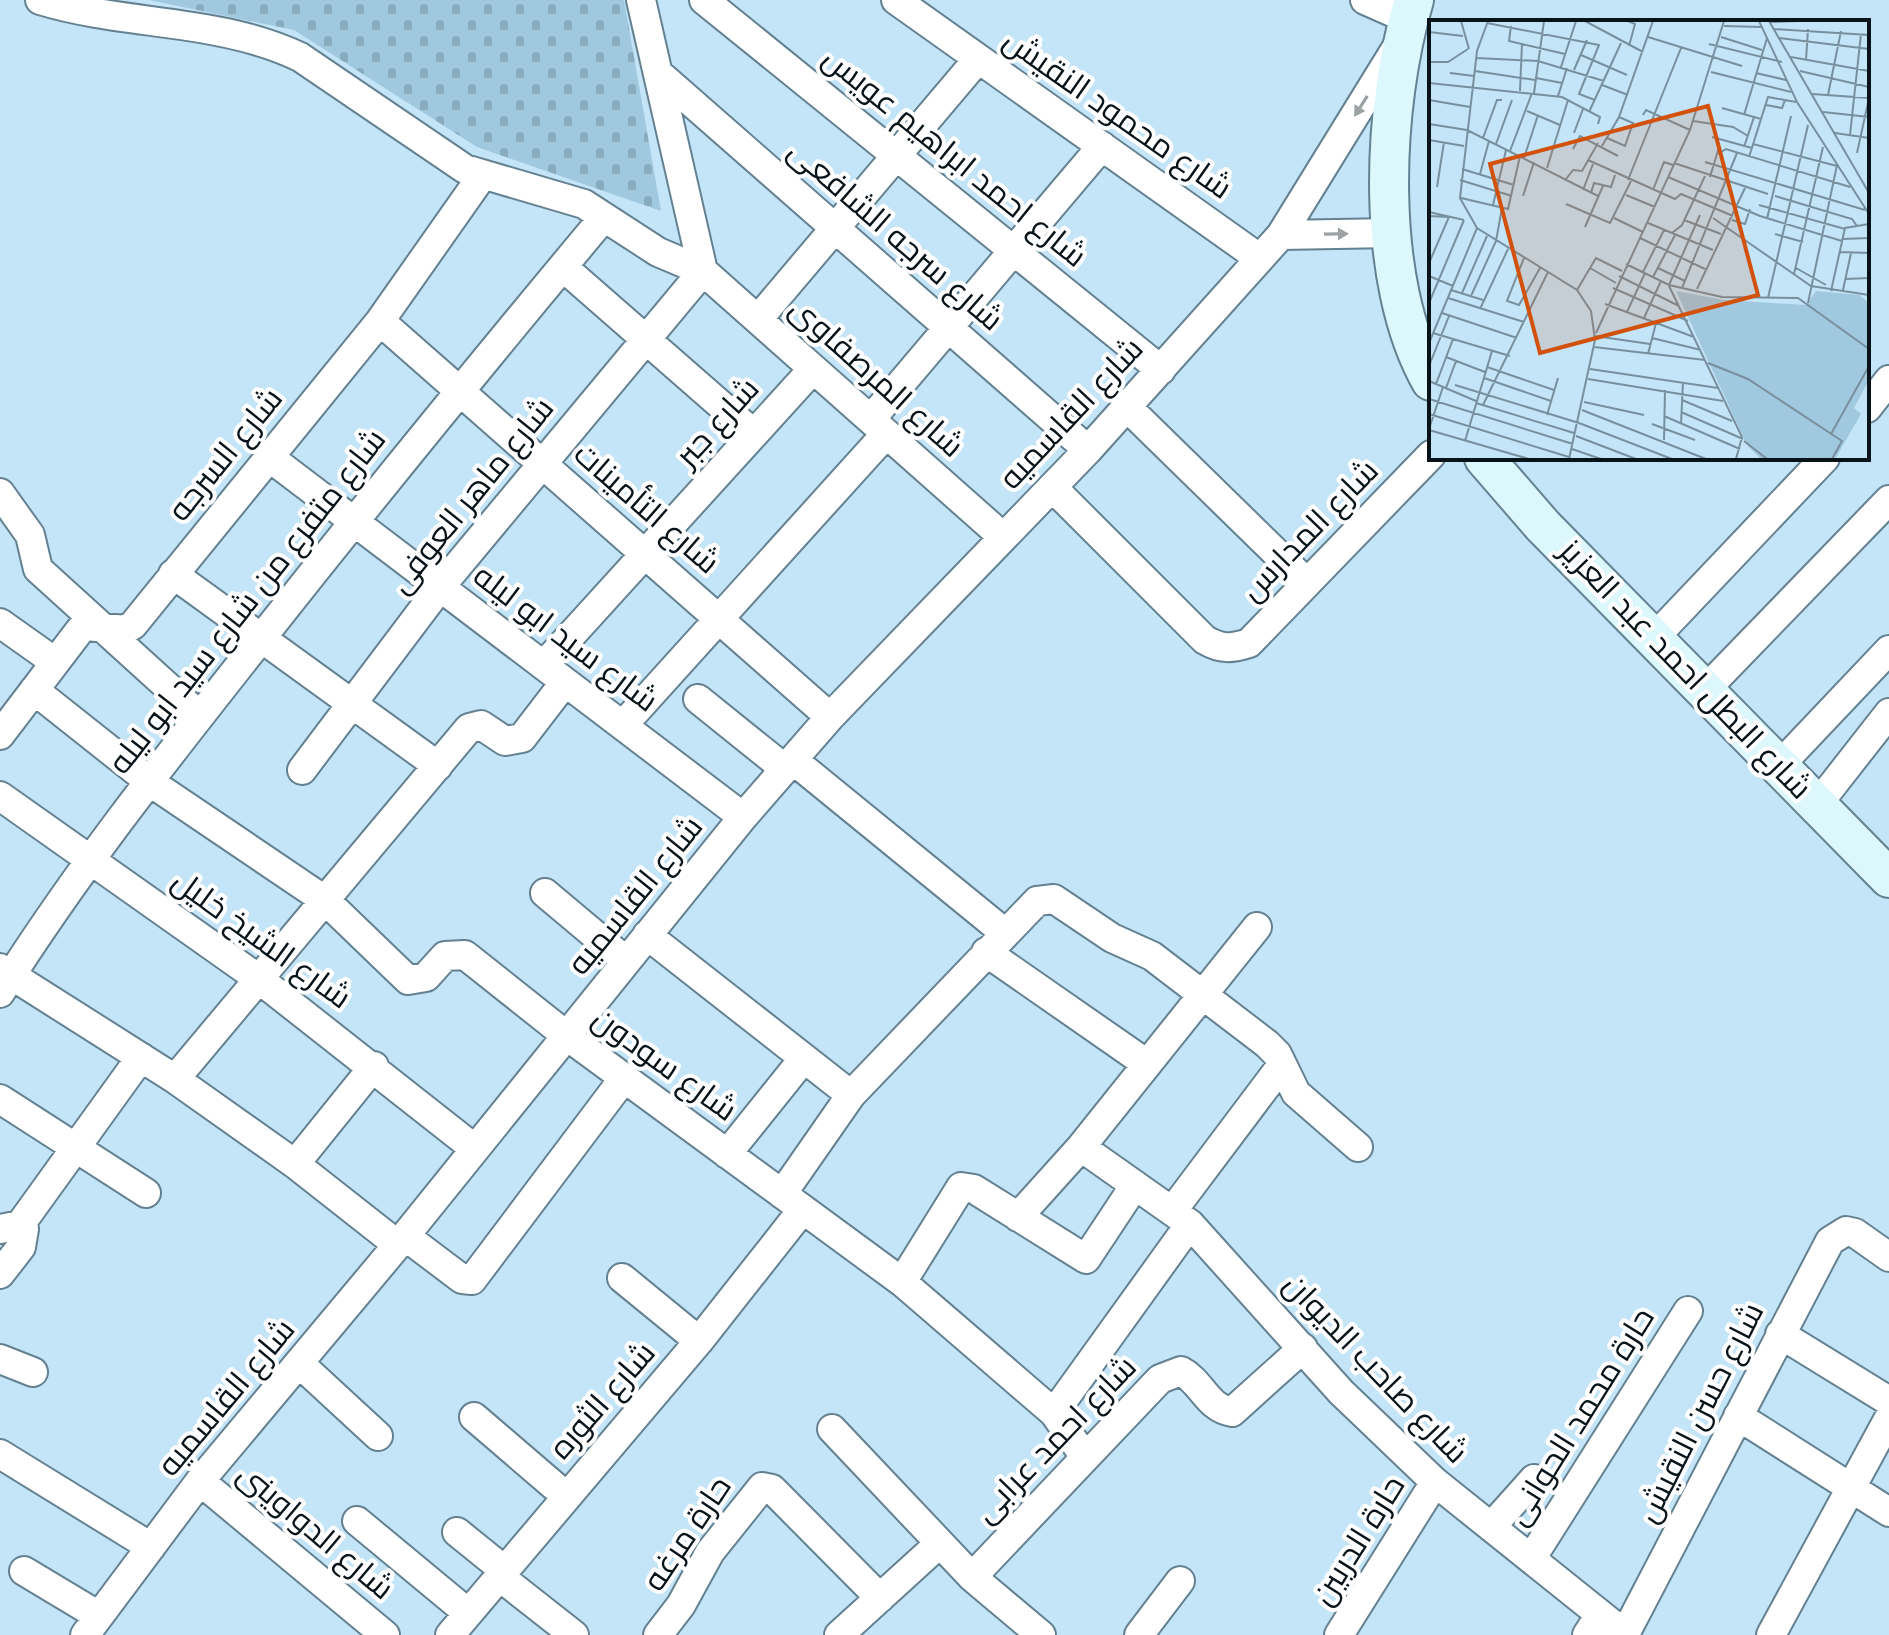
<svg xmlns="http://www.w3.org/2000/svg" width="1889" height="1635" viewBox="0 0 1889 1635" font-family="Spectral,Cairo,serif">
	<style>
		.cemetery { fill: url(#cemetery-stones) }
		.lines { fill: none; stroke-linecap: round; stroke-linejoin: round }
		.street-casing { stroke: #638191; stroke-width: 32 }
		.secondary-casing { stroke: #638191; stroke-width: 42 }
		.street { stroke: #fff; stroke-width: 28 }
		.secondary { stroke: #dcf8fd; stroke-width: 38 }
		.oneway { fill: #9ca1a3 }
		.labels { text-anchor: middle; dominant-baseline: central; stroke-width: 8; stroke-linejoin: round; paint-order: stroke }
		.street-label { font-size: 32px; fill: #071319; stroke: #fff }
		.inset-road { fill: none; stroke: #78909e; stroke-width: 2 }
		.view { fill: #d2520d; fill-opacity: 0.15; stroke: #d2520d; stroke-width: 4 }
		.inset-edge { fill: none; stroke: #071319; stroke-width: 4 }
	</style>
	<defs>
		<pattern id="cemetery-stones" width="16" height="16" patternUnits="userSpaceOnUse" patternTransform="scale(2)"><rect width="16" height="16" fill="#a0c8de"/><path d="M2 7V4a2 2 0 0 1 4 0v3zM10 15v-3a2 2 0 0 1 4 0v3z" fill="#88abbe"/></pattern>
	</defs>
	<rect width="100%" height="100%" fill="#c4e4f7"/>
	<path class="cemetery" d="M149 0H624L661 211 477 147 294 30Z"/>
	<g class="lines">
		<defs>
			<path id="street" d="M40 0C125 26 218 18 300 57L465 169 584 204 658 252 703 271 1003 537
				M641 0 703 271
				M704 0 1161 370
				M896 0 1259 258
				M1365 0 1408 19
				M658 73 1088 450
				M1281 235 1392 233
				M563 267 754 434
				M759 318 978 59
				M380 321 830 717
				M1127 407 1307 583
				M1867 408 1889 380
				M871 419 1102 146
				M269 457 743 817
				M1052 487 1205 640C1221 649 1231 649 1249 643L1431 455
				M0 493 30 535 38 569 200 716
				M173 574 438 766
				M0 623 55 662
				M1653 639 1825 458
				M544 665 813 369
				M34 690 150 782 326 901 408 980 426 977 445 956 465 955 567 1036 902 1282 1054 1413 1085 1457
				M1705 690 1889 500
				M698 699 785 769
				M623 725 886 434
				M0 735 80 630 87 626 125 630 133 625 380 321 482 176
				M793 760 1005 933
				M1779 766 1889 650
				M302 770 440 587 703 271
				M0 796 259 979 475 1149
				M1817 805 1889 713
				M545 893 626 961
				M647 935 851 1095
				M986 952 1147 1064
				M0 968 175 1079 295 1164 398 1245
				M0 993C78 869 169 755 259 641 372 498 487 357 604 217
				M175 1079 469 728 481 725 505 741 522 738 565 682
				M0 1099 146 1193
				M1081 1147 1190 1224 1341 1392 1435 1482 1626 1635
				M727 1154 804 1058
				M295 1164 374 1066
				M782 1194 851 1095 1037 901 1054 899 1112 938 1152 956 1267 1044 1277 1054 1296 1093 1358 1147
				M1173 1210 1282 1065
				M1018 1217 1081 1147 1257 927
				M0 1229 20 1225 141 1057
				M405 1236 462 1279 472 1280 624 1078
				M0 1274 21 1247 24 1229 20 1225
				M622 1278 699 1341
				M902 1282 961 1187 974 1189 1086 1259 1135 1185
				M1780 1334 1889 1401
				M0 1359 33 1372
				M300 1364 378 1436
				M1054 1413 1190 1224
				M1738 1416 1889 1512
				M474 1417 566 1496
				M832 1429 972 1577 1041 1635
				M0 1454 151 1547
				M200 1481 385 1635
				M357 1521 468 1613
				M1491 1527 1534 1479
				M457 1532 504 1570
				M1531 1559 1688 1311
				M24 1571 99 1616
				M499 1576 574 1635
				M972 1577 1160 1379 1181 1371C1202 1382 1207 1408 1232 1412L1303 1348
				M1625 1634 1830 1241 1846 1231 1855 1233 1889 1257
				M85 1635 200 1481 405 1236 743 817 830 717 1088 450 1281 235 1397 47
				M450 1635 699 1341 803 1209
				M658 1635 681 1605 710 1552 762 1487 772 1489 880 1598
				M839 1635 939 1544
				M1139 1635 1180 1581
				M1339 1635 1435 1482
				M1587 1635 1600 1615
				M1771 1635 1889 1418"/>
			<path id="secondary" d="M1414 0C1382 107 1374 281 1431 381
				M1484 458 1543 526 1889 878"/>
		</defs>
		<use href="#street" class="street-casing"/>
		<use href="#secondary" class="secondary-casing"/>
		<use href="#street" class="street"/>
		<use href="#secondary" class="secondary"/>
	</g>
	<defs><path id="oneway-solid" d="M-6-.8H1V-3.2L6.5 0L1 3.2V.8H-6Z" transform="scale(2)"/></defs>
	<g class="oneway">
		<use href="#oneway-solid" transform="translate(1361 106) rotate(122)"/>
		<use href="#oneway-solid" transform="translate(1336 234) rotate(-1)"/>
	</g>
	<g class="labels">
		<g class="street-label">
			<text transform="translate(1117 115) rotate(35)">شارع محمود النقيش</text>
			<text transform="translate(954 158) rotate(39)">شارع احمد ابراهيم عويس</text>
			<text transform="translate(895 236) rotate(41)">شارع سرجه الشافعى</text>
			<text transform="translate(876 378) rotate(42)">شارع المرصفاوى</text>
			<text transform="translate(1072 414) rotate(-47)">شارع القاسميه</text>
			<text transform="translate(718 423) rotate(-48)">شارع جبر</text>
			<text transform="translate(226 455) rotate(-51)">شارع السرجه</text>
			<text transform="translate(472 496) rotate(-51)">شارع ماهر العوفى</text>
			<text transform="translate(646 509) rotate(41)">شارع التأمينات</text>
			<text transform="translate(1310 531) rotate(-46)">شارع المدارس</text>
			<text transform="translate(248 602) rotate(-52)">شارع متفرع من شارع سيد ابو ليله</text>
			<text transform="translate(565 639) rotate(37)">شارع سيد ابو ليله</text>
			<text transform="translate(1685 670) rotate(46)">شارع البطل احمد عبد العزيز</text>
			<text transform="translate(636 896) rotate(-51)">شارع القاسميه</text>
			<text transform="translate(261 940) rotate(36)">شارع الشيخ خليل</text>
			<text transform="translate(664 1065) rotate(36)">شارع سودون</text>
			<text transform="translate(1375 1369) rotate(46)">شارع صاحب الديوان</text>
			<text transform="translate(227 1398) rotate(-50)">شارع القاسميه</text>
			<text transform="translate(603 1401) rotate(-49)">شارع الثوره</text>
			<text transform="translate(1701 1413) rotate(-63)">شارع حسن النقيش</text>
			<text transform="translate(1581 1417) rotate(-58)">حارة محمد الحوانى</text>
			<text transform="translate(1056 1440) rotate(-46)">شارع احمد عرابى</text>
			<text transform="translate(315 1532) rotate(40)">شارع الدواوينى</text>
			<text transform="translate(688 1534) rotate(-56)">حارة مرغه</text>
			<text transform="translate(1359 1541) rotate(-58)">حارة الدربين</text>
		</g>
	</g>
	<g transform="translate(1429 20)">
		<rect width="440" height="440" fill="#c4e4f7"/>
		<path d="M247 271 295 280 377 285 387 271 430 275 440 283V360L425 388 432 394 406 439H332L318 425Z" fill="#a0c8de"/>
		<path class="inset-road" d="M32 1 40 29M59 1 48 31 31 178 48 208 148 270 162 291 166 320 140 439M156 1 214 32M199 1 206 4 200 26M330 1 368 82 440 194M340 1 440 173M340 2 370 1M58 3 170 25 150 74 166 80M82 6 80 21 136 34M295 6 333 7M345 9 440 15M0 12 34 16M219 17 313 46M292 17 333 30M350 18 440 29M280 24 353 42M152 35 198 55M362 37 440 51M48 38 109 41 175 61M377 40 379 9M0 42H19L39 29M132 47 147 1M145 50 158 20M46 51 106 60M371 51 440 67M282 52 362 72M21 53 45 56M327 53 357 60M107 58 133 63M0 63 133 77 171 97 169 104M173 65 199 75M91 71 93 23M105 73 115 1M383 74 440 78M399 75 412 11M129 76 138 48M0 80 41 87M337 85 353 88 356 80M293 88 332 99M98 91 131 105M160 92 192 23M394 92 440 97M214 95 217 90 261 110M315 95 338 18M264 101 304 107 319 116M0 104 38 110 169 176M145 113 154 89M406 113 440 118M421 115 432 14M283 117 323 128M54 118 68 80H73M178 118 196 126 204 103 190 97M0 120 35 126M67 124 83 80M324 124 408 146M173 126 190 97 224 1M315 127 325 97M144 129 151 116 189 136M81 131 103 73M428 133 440 78M289 134 297 129 421 167M320 137 339 77 367 82M95 138 109 95M159 140 246 179 252 174 304 196M276 142 436 190M245 143 339 174M118 148 139 80M33 149 85 165M51 154 60 121M239 157 331 196 413 221M281 157 290 127M137 159 144 150 153 151 169 123M31 160 83 176M199 160 252 28M8 167 15 122M154 170 164 144M224 170 235 142 244 145M162 173 165 163 182 167 186 155M197 175 226 187M94 176 105 142M346 176 423 199 428 206M32 178 79 189 91 136M137 184 181 203 202 161M64 185 77 130M330 185 416 209M0 192 35 200M0 196 20 197 0 243M185 198 214 212M284 198 382 266 440 275M338 199 362 96M255 200 292 214M303 200 316 204 321 189M219 203 284 230M156 207 174 166M243 213 253 205 276 156M346 214 374 222M211 218 276 249M414 219 440 218M411 232 440 233M95 238 78 281 90 285 111 248M197 244 240 265 293 277 369 278 440 329M161 248 187 263M229 248 256 261M367 248 397 265M214 252 235 210M365 254 394 127M0 256 24 266M190 256 250 286M224 257 246 215M416 259 440 258M240 265 271 195M240 266 313 417 307 439M184 268 259 301M253 268 308 133M268 269 316 168M22 270 54 280M148 270 167 238 193 251M414 270 422 233M402 271 416 208 440 204M33 273 58 216M42 276 67 221 73 188M19 278 95 302M339 278 379 105M0 283 35 200M379 283 408 145M176 284 265 317M51 289 79 229M198 292 216 253M13 293 88 318M215 298 232 261M4 313 81 336M167 313 261 110 295 1M166 316 221 324M223 318 272 330M0 323 48 208M165 327 276 340M219 334 227 303M17 337 56 352M279 343 319 359 413 421 403 439M0 346 20 296M58 347 125 370M161 349 289 368M55 358 122 381M159 359 294 381M0 361 47 381M7 364 24 319M26 365 150 403 243 439M17 368 27 341M0 379 144 424M253 380 303 401M155 382 215 395M47 383 145 413M54 385 119 252M153 390 277 439M252 392 314 419M0 394 140 437M118 395 129 358M235 396 311 429M223 404 266 420M252 404 254 362M0 409 14 367M0 410 100 439M402 414 440 346M147 416 207 439M235 420 236 370M36 421 63 331M315 421 338 439M143 429 172 439"/>
		<path class="view" d="M279 86 329 275 111 333 61 144Z"/>
		<rect width="440" height="440" class="inset-edge"/>
	</g>
</svg>
